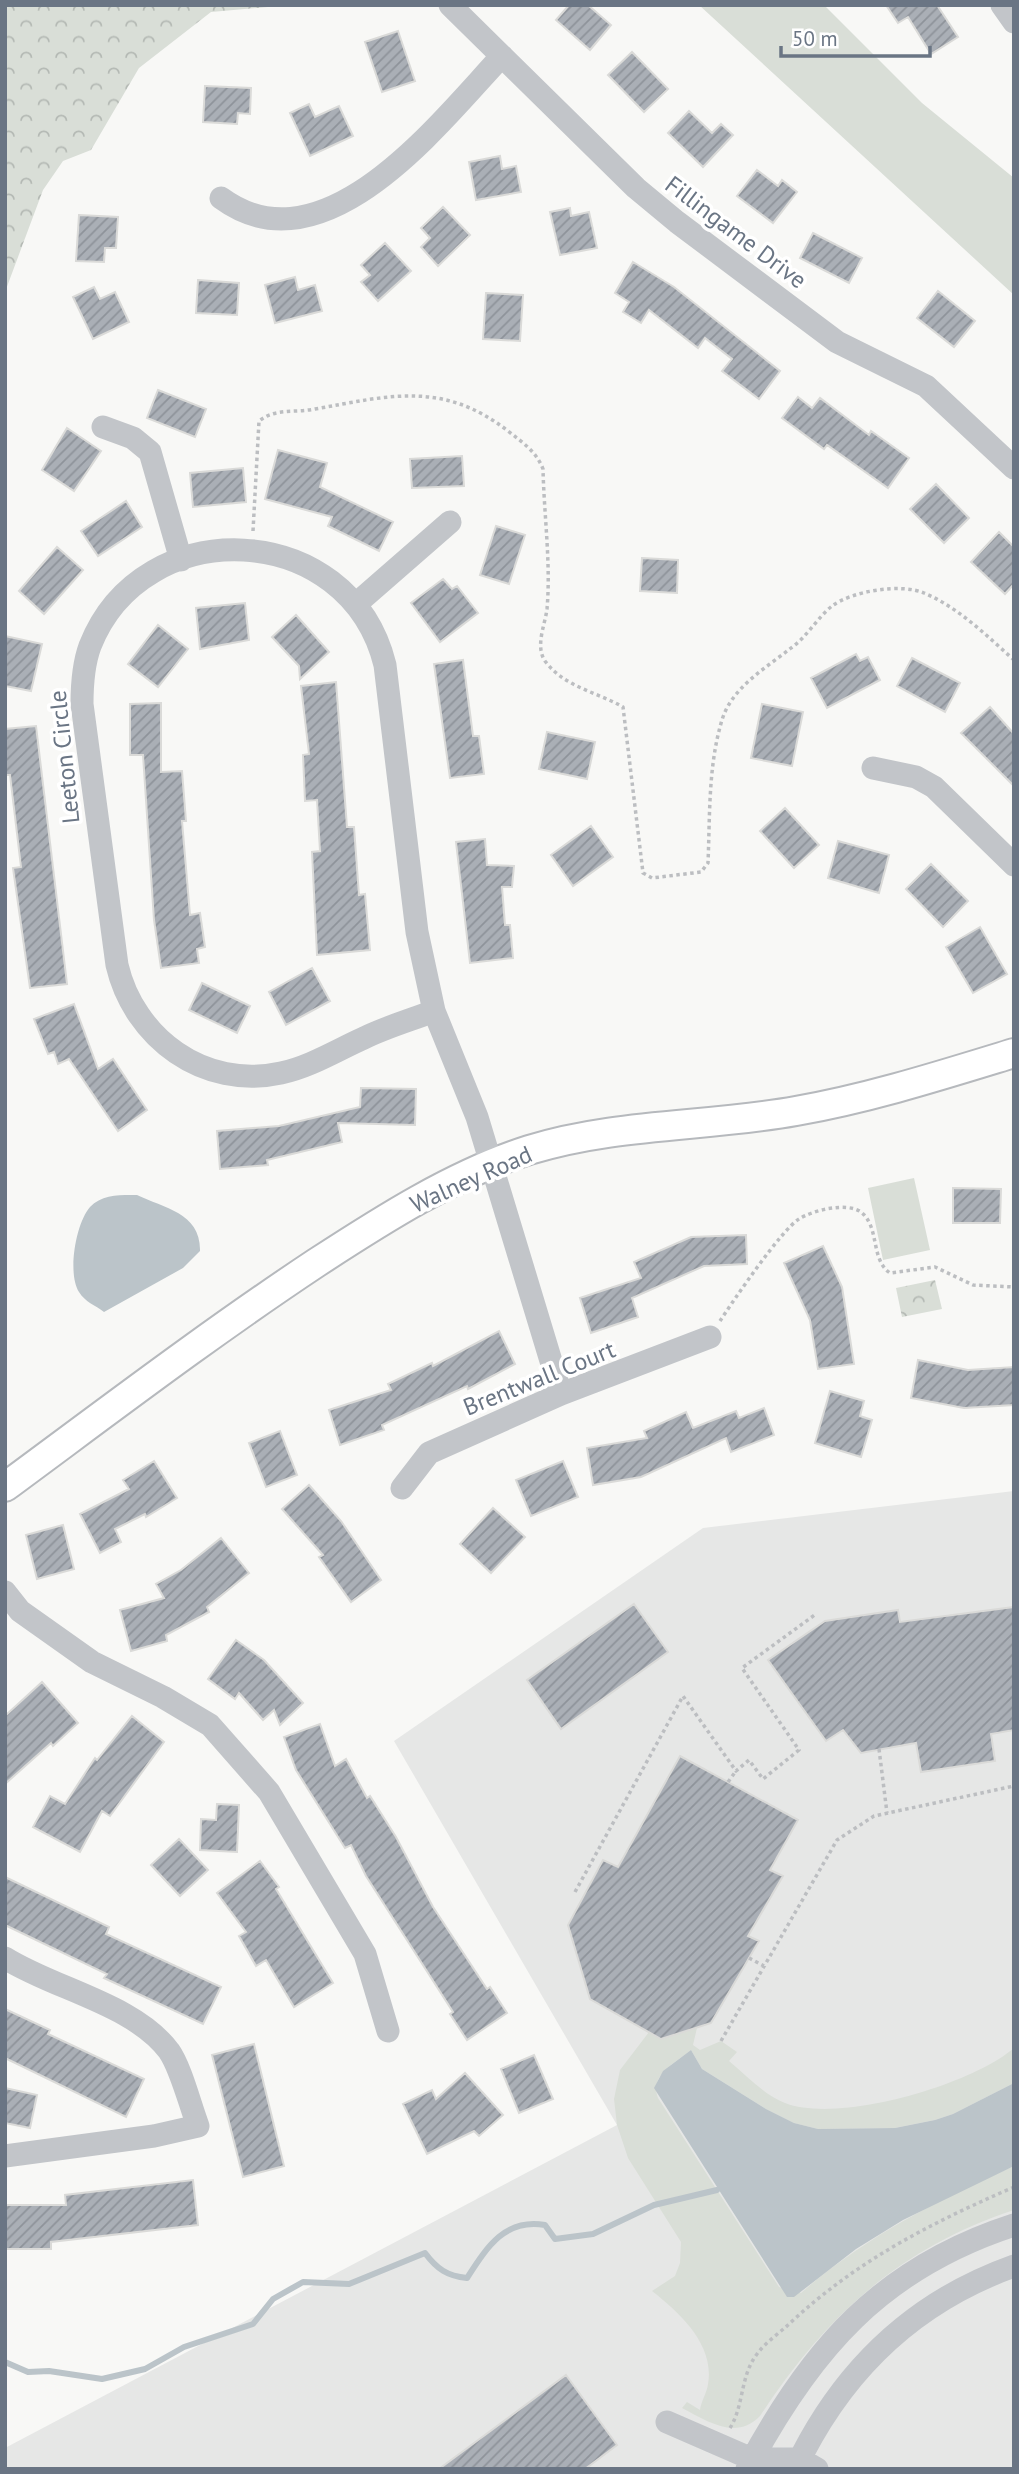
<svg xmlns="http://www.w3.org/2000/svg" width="1019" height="2474" viewBox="0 0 1019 2474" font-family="'PT Sans',sans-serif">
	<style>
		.built { fill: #e6e7e6 }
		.grass { fill: #d9ded7 }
		.forest { fill: url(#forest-crowns) }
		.water { fill: #bbc4c9 }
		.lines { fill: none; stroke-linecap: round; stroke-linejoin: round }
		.stream { stroke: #bbc4c9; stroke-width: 6 }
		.building { fill: url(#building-hatch); stroke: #dadad8; stroke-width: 2 }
		.major-casing { stroke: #b6b9bd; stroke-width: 32 }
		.path { stroke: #bcbec1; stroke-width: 3.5; stroke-dasharray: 3.5 3.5; stroke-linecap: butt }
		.minor { stroke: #c2c5c9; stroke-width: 23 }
		.major { stroke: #fff; stroke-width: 28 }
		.labels { text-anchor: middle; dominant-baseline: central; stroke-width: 7; stroke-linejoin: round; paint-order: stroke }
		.street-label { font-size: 24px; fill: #6a7584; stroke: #fff }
	</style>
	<defs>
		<pattern id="forest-crowns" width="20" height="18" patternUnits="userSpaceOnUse" patternTransform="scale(1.75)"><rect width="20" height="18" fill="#d9ded7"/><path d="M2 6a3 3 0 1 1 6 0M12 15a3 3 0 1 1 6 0" fill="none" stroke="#b4b9b4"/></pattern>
		<pattern id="building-hatch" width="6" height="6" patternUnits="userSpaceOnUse" patternTransform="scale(1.75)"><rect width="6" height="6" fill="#aaafb6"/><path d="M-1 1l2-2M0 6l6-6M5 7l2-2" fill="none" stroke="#8e939a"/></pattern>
	</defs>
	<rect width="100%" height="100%" fill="#f8f8f6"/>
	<path class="built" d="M1014 1491V2469H5V2448L617 2125 394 1741 703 1528Z"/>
	<path class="grass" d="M699 5H824L922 103 1014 178V295Z
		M914 1178 930 1250 883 1260 868 1188Z
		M697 2028 693 2045 700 2050 721 2041 737 2052 729 2061C747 2076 763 2094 785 2103 839 2124 971 2085 1014 2048V2083L953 2114 935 2120 895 2128 818 2129 794 2123 766 2109 702 2069 691 2050C675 2063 649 2075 658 2098L779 2287 801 2293C864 2238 937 2200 1014 2166V2210C899 2248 825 2317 760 2416 736 2441 707 2421 682 2408L687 2402 700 2410C701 2401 707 2393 708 2384 715 2345 680 2313 652 2291L675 2276 680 2263 681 2242 628 2158 617 2125 614 2099 620 2070 649 2032 661 2039Z"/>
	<path class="forest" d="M5 5H290L211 12 139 68 91 150 63 161 43 190 5 292Z
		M935 1280 942 1309 902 1317 896 1288Z"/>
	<path class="water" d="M137 1195C164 1208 201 1213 200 1251L183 1268 104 1312C95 1305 85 1302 79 1292 67 1273 76 1223 90 1207 102 1194 121 1195 137 1195Z
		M691 2050 702 2069 766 2109 794 2123 818 2129 895 2128 935 2120 953 2114 1014 2083V2166L903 2220 856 2249 794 2297H787L654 2088 663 2071Z"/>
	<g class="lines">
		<path class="stream" d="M5 2362 28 2372 49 2371 102 2379 145 2369 184 2347 253 2324 273 2299 303 2282 349 2284 425 2253C437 2269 447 2276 467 2278 487 2247 505 2218 545 2225L555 2239 593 2234 654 2205 717 2190"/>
	</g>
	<path class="building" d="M569 5H588L611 25 590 50 556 20Z
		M886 5H937L958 37 931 54 908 17 898 23Z
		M398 31 415 81 382 92 365 42Z
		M632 52 668 89 644 112 608 75Z
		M205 86 251 88 250 114 238 113 237 124 203 122Z
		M309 104 315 117 339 106 353 136 310 156 290 113Z
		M689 111 712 133 721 124 733 135 703 167 668 133Z
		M500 156 502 169 516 166 521 192 476 200 469 162Z
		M757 170 778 186 782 180 797 192 773 223 737 196Z
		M443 207 470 235 438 266 421 247 430 238 421 228Z
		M570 208 571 216 589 212 597 248 560 255 550 212Z
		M79 215 118 217 116 248H105L104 262 76 261Z
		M813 233 862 258 849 283 800 258Z
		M385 243 411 271 378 301 361 282 370 275 361 265Z
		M633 262 674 287 780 371 759 399 722 371 732 359 705 338 698 348 649 310 641 323 623 312 629 302 615 293Z
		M295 277 298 290 315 285 322 311 275 323 265 285Z
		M198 280 239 283 237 315 196 313Z
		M94 287 100 299 115 292 129 322 93 339 73 297Z
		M938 291 975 321 954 347 917 318Z
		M486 293 523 295 520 341 483 339Z
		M158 390 206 409 195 437 147 418Z
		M798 397 812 408 820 398 869 435 871 431 909 458 888 488 827 445 824 449 782 418Z
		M67 428 101 451 74 491 42 470Z
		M278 450 327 463 320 487 393 522 379 551 328 526 332 517 265 499Z
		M462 456 464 486 412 488 410 459Z
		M243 468 246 502 193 507 190 473Z
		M936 484 969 518 944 543 910 509Z
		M126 501 142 527 98 556 81 531Z
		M496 526 525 535 509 584 480 575Z
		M999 532 1014 547V584L1005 594 971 562Z
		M57 547 83 570 44 614 19 591Z
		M642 558 678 560 677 593 640 591Z
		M443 579 452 589 457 586 478 613 440 642 411 603Z
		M245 603 249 640 200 649 196 608Z
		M296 615 329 652 300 679 299 666 272 637Z
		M158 625 188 649 158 687 128 664Z
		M5 636 42 644 31 691 5 686Z
		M856 654 860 661 868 657 880 680 827 708 811 678Z
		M912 658 960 683 945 712 897 686Z
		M463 660 473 736H479L484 774 450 778 434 664Z
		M336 682 347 827H354L359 895 365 894 370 950 317 955 312 852 320 851 317 800 305 801 303 755 309 754 301 686Z
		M161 703V772L182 771 186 821H182L190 915 200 913 205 947 197 949 199 963 161 968 154 920 143 755H130V704Z
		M762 704 803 712 792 766 751 758Z
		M990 707 1014 734V786L961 733Z
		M36 726 67 984 30 988 13 868 21 867 10 775H5V729Z
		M547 732 595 742 587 779 539 769Z
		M785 808 819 845 794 868 760 831Z
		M591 826 613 857 573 886 551 855Z
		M485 839 487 865 514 866 512 887H502L505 925H510L513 958 470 963 456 842Z
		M838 841 889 855 879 893 828 878Z
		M931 864 968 901 943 927 906 889Z
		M980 927 1007 974 973 993 946 947Z
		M312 968 330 1001 286 1025 269 992Z
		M202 983 250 1006 237 1033 189 1010Z
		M74 1004 98 1069 113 1059 147 1110 118 1131 69 1059 58 1064 54 1052 48 1054 34 1019Z
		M361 1088 416 1089 415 1125 338 1123 342 1142 267 1160 268 1165 220 1169 217 1131 279 1126 360 1107Z
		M953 1188 1001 1189 1000 1223H953Z
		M746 1235 747 1264 704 1266 632 1298 638 1317 591 1333 580 1298 641 1278 634 1262 691 1237Z
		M823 1246 842 1287 854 1364 818 1369 810 1320 784 1263Z
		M499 1331 515 1364 468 1389 467 1386 382 1425 384 1430 340 1445 329 1410 391 1390 388 1384 432 1363 433 1366Z
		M918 1360 968 1370 1014 1367V1405L964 1408 911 1398Z
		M830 1391 864 1401 860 1416 872 1420 861 1457 815 1443Z
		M764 1408 774 1435 731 1452 726 1438 641 1477 593 1485 587 1448 647 1438 644 1431 686 1412 693 1428 736 1411 739 1418Z
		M280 1431 297 1475 266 1487 249 1443Z
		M154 1461 177 1498 146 1517 145 1514 115 1529 121 1542 100 1553 80 1514 129 1489 123 1480Z
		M563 1461 578 1497 531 1516 516 1480Z
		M309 1485 341 1521 381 1580 351 1602 319 1557 323 1555 282 1509Z
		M493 1508 525 1537 491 1573 460 1544Z
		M63 1525 74 1569 37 1579 26 1535Z
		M221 1538 249 1573 207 1607 209 1612 166 1635 167 1641 131 1651 120 1610 164 1598 156 1584 181 1570Z
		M634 1604 668 1652 561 1729 527 1680Z
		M1014 1607V1730L991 1734 995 1761 921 1772 916 1743 861 1753 843 1730 826 1741 768 1660 825 1621 898 1610 900 1622Z
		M236 1640 264 1660 303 1703 280 1725 274 1710 263 1720 239 1693 235 1699 208 1679Z
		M42 1682 78 1723 53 1746 51 1743 5 1784V1716Z
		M132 1716 164 1742 110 1816 102 1811 80 1852 33 1827 50 1796 65 1804 95 1758 97 1760Z
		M320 1724 335 1766 346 1759 367 1798 370 1796 396 1837 433 1907 487 1989 490 1987 507 2013 467 2040 450 2014 453 2012 366 1876 351 1845 345 1848 296 1770 284 1737Z
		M680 1756 798 1820 770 1870 783 1876 748 1936 759 1941 711 2023 661 2039 590 1999 568 1925 603 1860 618 1867Z
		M217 1804 239 1805 237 1852 200 1850 201 1819 216 1820Z
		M179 1839 208 1870 180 1896 151 1865Z
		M260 1861 279 1887 276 1889 333 1983 294 2007 266 1960 256 1966 239 1936 246 1932 217 1893Z
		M5 1877 109 1927 106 1934 221 1987 203 2024 104 1978 107 1974 5 1925Z
		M5 2009 50 2030 48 2034 144 2079 126 2117 5 2058Z
		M254 2044 284 2166 243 2177 212 2055Z
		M534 2055 553 2099 519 2113 501 2069Z
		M465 2073 503 2115 479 2136 474 2131 427 2154 403 2104 432 2090 436 2099Z
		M5 2088 37 2095 30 2128 5 2123Z
		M193 2180 198 2225 51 2242V2249H5V2205H66L65 2195Z
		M566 2375 617 2445 585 2469H439Z"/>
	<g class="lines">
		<defs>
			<path id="major" d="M5 1487C108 1411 209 1334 316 1263 382 1220 454 1174 529 1150 616 1123 708 1127 796 1111 870 1098 942 1075 1014 1053"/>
		</defs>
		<use href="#major" class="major-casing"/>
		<path class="path" d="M253 531 259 421C275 408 295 413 315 409 389 396 442 380 508 431 523 443 536 451 543 469 544 515 551 564 547 609 545 625 535 646 545 661 564 687 597 692 623 707L643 873 652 878 701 872 708 863C710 816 708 766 722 720 732 687 766 668 791 648 807 637 817 618 832 606 852 591 901 583 924 593 958 607 987 636 1014 660
			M720 1321C733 1301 782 1229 799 1219 813 1210 847 1202 861 1212 880 1227 870 1259 890 1273L935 1267 973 1285 1014 1287
			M879 1749 887 1813
			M728 1782 736 1771
			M575 1892 683 1696 736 1771 749 1760 763 1779 799 1750 742 1668 816 1614
			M749 1958 764 1966
			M721 2041 837 1840 874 1816 1014 1786
			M730 2428C744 2406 740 2376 757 2354 765 2343 778 2334 788 2325 856 2261 929 2224 1014 2187"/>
		<path class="minor" d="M450 5 636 188 677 222 837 342 926 386 1014 468
			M1002 5 1014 22
			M221 198C324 274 439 123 502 56
			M103 427 133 438 150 452 181 560
			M356 604 450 522
			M873 768 916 777 934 787 1014 865
			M434 1011C411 1020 386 1027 364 1038 337 1050 310 1067 281 1073 204 1090 134 1038 117 965L82 704C82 685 83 665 90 646 143 511 349 519 385 665L417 932 434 1011 477 1117 561 1394
			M402 1488 429 1453 561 1394 710 1337
			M5 1592 20 1611 92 1662 163 1697 210 1725 269 1792 365 1954 388 2031
			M5 1958C54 1989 134 2004 169 2051 181 2068 190 2105 198 2126L154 2136 5 2156
			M667 2422 752 2459 764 2469
			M752 2459H800L817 2469
			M747 2469C811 2349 881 2268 1014 2225
			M795 2469C841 2372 913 2302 1014 2266"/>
		<use href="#major" class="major"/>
	</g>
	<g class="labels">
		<g class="street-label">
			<text transform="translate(736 232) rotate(37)">Fillingame Drive</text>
			<text transform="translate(64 757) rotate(-96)">Leeton Circle</text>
			<text transform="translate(471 1179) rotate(-24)">Walney Road</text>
			<text transform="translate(539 1378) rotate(-22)">Brentwall Court</text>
		</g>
	</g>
	<rect width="1019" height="2474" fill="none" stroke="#6a7584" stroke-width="14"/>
	<path d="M781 46v10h149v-10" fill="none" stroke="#6a7584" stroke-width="3.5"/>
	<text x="792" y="46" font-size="21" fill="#6a7584" stroke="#ffffff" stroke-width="5" paint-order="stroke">50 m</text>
</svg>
